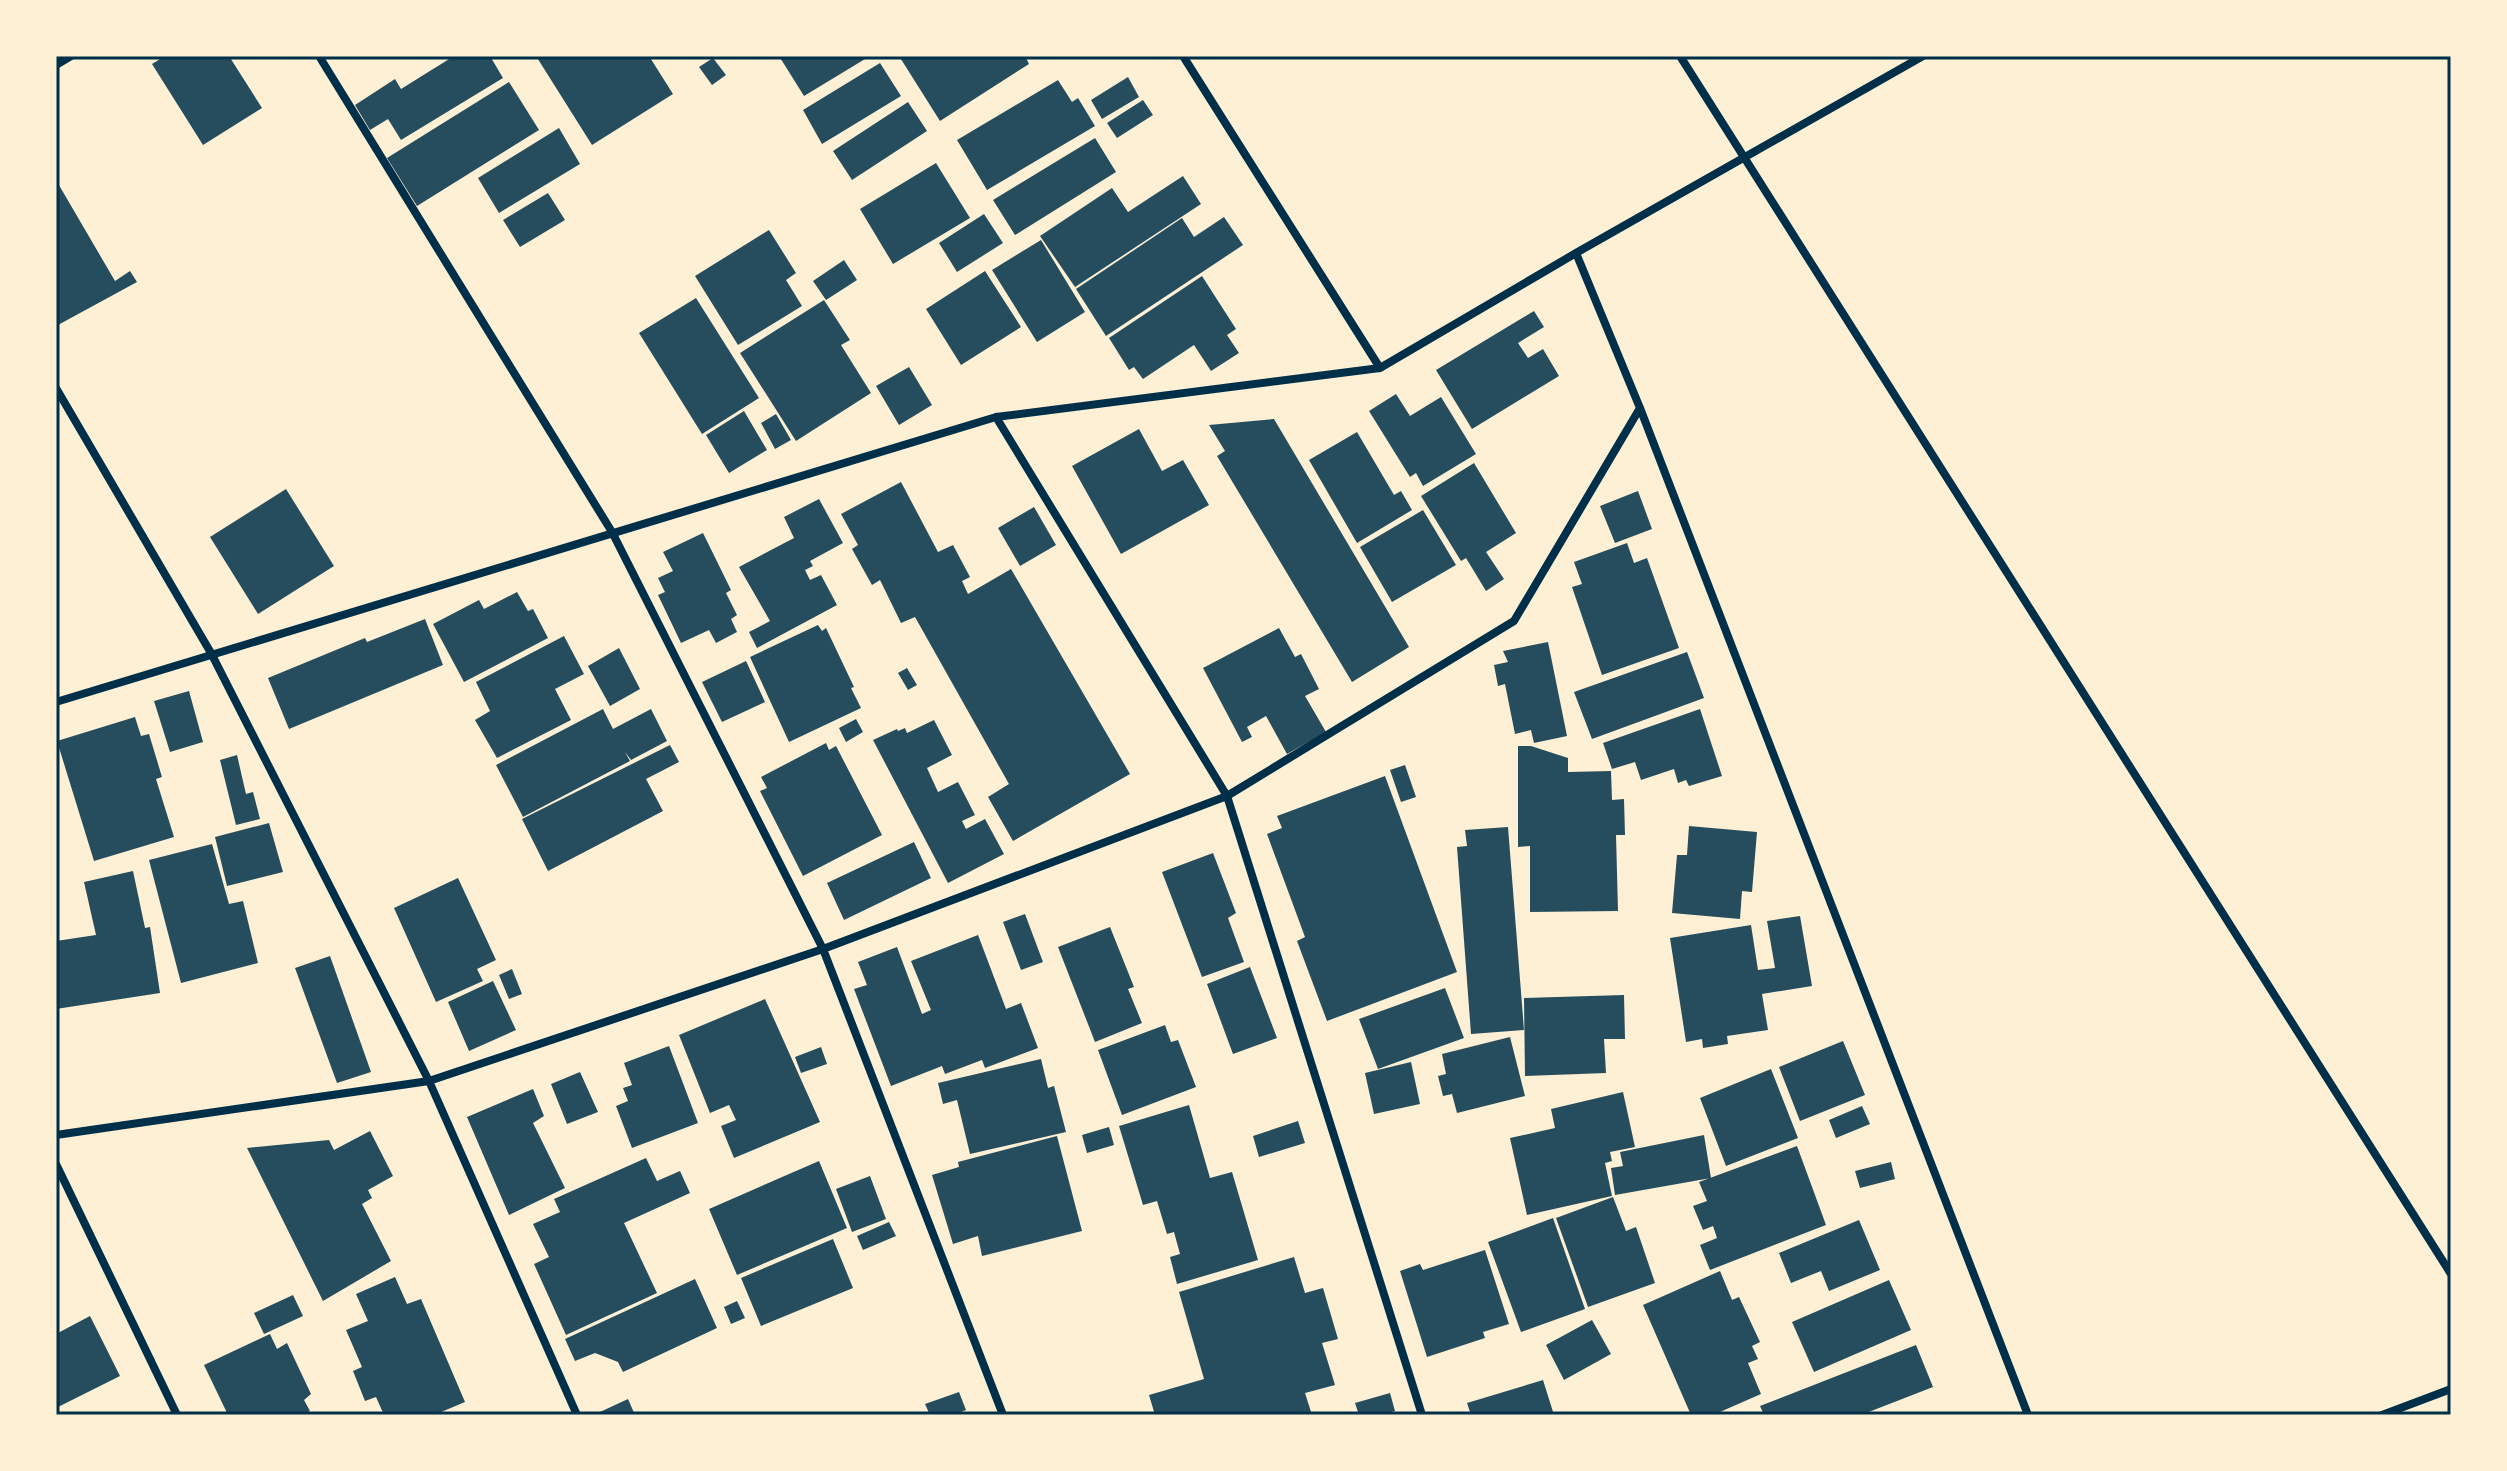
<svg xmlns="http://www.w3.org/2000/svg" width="2507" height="1471" viewBox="0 0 2507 1471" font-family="Manrope,sans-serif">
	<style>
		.building { fill: #264d5e }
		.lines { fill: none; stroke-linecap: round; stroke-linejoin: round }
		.minor { stroke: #003049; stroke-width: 8 }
		.neatline { fill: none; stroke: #003049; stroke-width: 3 }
	</style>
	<rect width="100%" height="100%" fill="#fdf0d5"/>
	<path class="building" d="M165 56H229L262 108 203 145 152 64Z
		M454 56H490L503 78 401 140 388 119 370 130 355 105 395 79 401 89Z
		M536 56H649L673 94 592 145Z
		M779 56H870L804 96Z
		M899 56H1025L1029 64 940 121Z
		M713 58 726 75 712 85 699 67Z
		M880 63 901 96 822 144 803 110Z
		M1128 77 1139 97 1102 119 1091 100Z
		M1058 80 1072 102 1078 98 1095 126 987 190 957 140Z
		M509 82 539 130 417 206 387 158Z
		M1143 100 1153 115 1117 138 1107 123Z
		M908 102 927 131 852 180 833 151Z
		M559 128 580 164 499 213 478 178Z
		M1095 138 1116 172 1015 235 993 200Z
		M936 163 970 218 893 264 860 209Z
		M1183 176 1201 204 1075 287 1040 236 1112 188 1128 212Z
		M56 180 115 281 130 271 137 282 58 325 56 321Z
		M548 193 565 220 520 247 503 220Z
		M984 214 1003 243 957 272 939 243Z
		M1224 217 1243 245 1106 336 1076 289 1182 218 1194 237Z
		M769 230 796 273 786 280 802 306 738 345 695 276Z
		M1041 240 1085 312 1037 342 992 270Z
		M844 260 857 280 826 300 813 281Z
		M985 271 1021 327 961 365 926 309Z
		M1202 276 1236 329 1227 335 1239 353 1211 371 1194 345 1143 379 1134 367 1129 370 1109 338Z
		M696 298 759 398 702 434 639 333Z
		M824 300 850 340 841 345 871 393 796 441 740 353Z
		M1534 311 1544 327 1518 343 1528 358 1543 349 1559 376 1472 429 1436 370Z
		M909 367 932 405 899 425 876 386Z
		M1396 394 1410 416 1441 397 1476 454 1423 486 1416 473 1410 477 1369 411Z
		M744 411 767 450 729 473 706 435Z
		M776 414 791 440 775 449 761 423Z
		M1274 419 1409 647 1352 682 1217 456 1225 451 1209 425Z
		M1139 429 1162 471 1183 460 1209 505 1121 554 1072 466Z
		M1357 432 1394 495 1401 491 1412 510 1357 543 1309 460Z
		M1474 463 1516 533 1486 552 1504 579 1486 591 1466 558 1461 561 1421 496Z
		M901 482 938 552 953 545 970 577 962 581 968 594 1011 569 1130 774 1013 841 988 797 1009 784 915 617 901 623 880 580 872 585 852 549 858 545 841 514Z
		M286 489 334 566 258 614 210 537Z
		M1638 491 1652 529 1615 543 1600 506Z
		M819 499 843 543 810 561 813 566 805 570 810 580 821 575 837 605 757 648 749 632 770 621 739 567 794 538 784 517Z
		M1034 507 1056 545 1020 566 998 528Z
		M1423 510 1456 565 1392 602 1360 547Z
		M703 533 731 590 726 593 737 615 731 619 737 632 716 643 709 630 681 643 658 595 665 592 658 578 673 571 663 552Z
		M1627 543 1634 563 1647 558 1679 648 1602 675 1572 587 1582 584 1574 562Z
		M517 592 528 611 533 609 548 638 464 682 433 624 479 600 484 609Z
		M425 619 443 665 289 729 268 678 365 638 367 642Z
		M818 625 822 631 826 628 854 687 851 688 861 708 789 742 750 657Z
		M1279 628 1295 657 1301 654 1319 689 1305 696 1326 732 1287 754 1266 716 1247 727 1252 737 1242 742 1203 668Z
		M564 636 584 674 555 689 571 720 497 758 475 720 490 711 476 682Z
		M1548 642 1567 736 1534 743 1531 730 1515 734 1505 684 1498 686 1494 665 1508 662 1503 651Z
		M619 648 640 689 610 706 588 666Z
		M1687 652 1704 698 1592 739 1574 692Z
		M746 661 765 702 722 722 702 682Z
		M907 668 917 685 908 690 898 673Z
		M189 691 203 742 170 752 154 701Z
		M603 709 613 729 651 709 667 741 631 760 625 752 630 761 523 817 496 765Z
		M1700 709 1722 776 1689 786 1686 780 1678 783 1674 769 1641 780 1635 762 1612 769 1603 743Z
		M135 717 141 736 149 734 162 777 156 779 174 837 94 861 57 741Z
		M856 719 863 732 846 742 839 728Z
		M934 720 952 755 927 768 938 792 958 782 975 815 962 821 966 829 985 819 1004 854 948 883 873 740 897 729 898 731 905 728 907 733Z
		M826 743 829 750 836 746 882 835 803 876 760 791 767 788 761 777Z
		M670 745 679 762 646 779 663 811 548 871 522 819Z
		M1518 746H1531L1568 758V772L1611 771 1612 800 1624 799 1625 835H1616L1618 911 1530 912V846L1518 847Z
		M237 755 246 794 253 792 260 819 236 825 220 760Z
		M1405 765 1416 797 1401 802 1390 770Z
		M1385 776 1457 972 1327 1021 1297 941 1305 937 1267 834 1282 828 1277 816Z
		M269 823 283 872 227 886 215 837Z
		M1689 826 1757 832 1752 892 1742 891 1740 919 1672 913 1677 855H1687Z
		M1508 827 1524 1030 1471 1034 1457 847 1467 846 1465 830Z
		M914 842 931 878 844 920 827 883Z
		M212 844 229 904 243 901 258 963 181 983 149 860Z
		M1213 853 1236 913 1228 918 1244 962 1202 977 1162 872Z
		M133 871 145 928 150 927 160 993 56 1009V941L96 935 84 882Z
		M458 878 496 960 477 969 483 981 436 1002 394 908Z
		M1025 914 1043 962 1021 970 1003 922Z
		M1800 916 1812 986 1762 994 1768 1030 1727 1036 1728 1044 1703 1048 1702 1039 1686 1042 1670 938 1751 925 1758 970 1775 968 1767 921Z
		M1110 927 1134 987 1128 989 1142 1023 1095 1042 1058 947Z
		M978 935 1006 1009 1021 1003 1038 1048 985 1068 982 1060 945 1074 942 1066 891 1086 854 989 867 985 858 962 897 947 922 1014 931 1010 911 961Z
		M330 956 371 1072 337 1083 295 968Z
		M1250 967 1277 1038 1233 1054 1207 984Z
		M512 969 522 994 509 999 499 975Z
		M493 981 516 1030 469 1051 448 1002Z
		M1445 988 1464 1038 1378 1069 1359 1019Z
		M1624 995 1625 1039H1604L1606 1073 1525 1076 1524 998Z
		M765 999 820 1122 734 1158 721 1126 736 1120 729 1105 710 1113 679 1035Z
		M1165 1025 1171 1042 1178 1040 1196 1087 1122 1115 1098 1050Z
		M1510 1037 1525 1096 1457 1113 1452 1094 1443 1096 1438 1076 1446 1074 1442 1054Z
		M1843 1041 1865 1095 1800 1121 1779 1067Z
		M669 1046 698 1123 632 1148 616 1106 628 1101 623 1088 632 1085 624 1063Z
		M821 1047 827 1064 801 1073 795 1057Z
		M1041 1059 1048 1088 1054 1086 1066 1132 970 1154 957 1100 943 1104 938 1083Z
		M1411 1062 1420 1104 1374 1114 1365 1073Z
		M1771 1069 1798 1138 1726 1166 1700 1098Z
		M580 1072 598 1112 567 1124 551 1084Z
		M533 1089 544 1116 533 1123 565 1188 509 1215 467 1117Z
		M1623 1092 1635 1147 1610 1152 1612 1161 1605 1163 1612 1196 1527 1215 1510 1138 1555 1128 1551 1109Z
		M1189 1105 1210 1178 1232 1172 1258 1260 1177 1284 1170 1257 1180 1254 1174 1232 1167 1234 1157 1201 1143 1205 1119 1126Z
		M1862 1106 1870 1124 1836 1138 1829 1120Z
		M1298 1121 1305 1143 1259 1157 1253 1136Z
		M1109 1127 1114 1145 1087 1153 1082 1135Z
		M370 1131 393 1176 368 1190 372 1198 362 1204 391 1261 323 1301 247 1148 329 1140 334 1150Z
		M1704 1135 1711 1178 1615 1195 1611 1168 1623 1166 1620 1152Z
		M1057 1136 1082 1231 982 1256 978 1236 953 1244 932 1175 959 1167 958 1162Z
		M1797 1146 1826 1225 1710 1270 1700 1245 1717 1238 1713 1226 1703 1230 1693 1206 1707 1201 1699 1182Z
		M646 1158 657 1181 680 1171 690 1193 624 1223 657 1293 566 1335 534 1264 549 1257 533 1224 560 1212 554 1199Z
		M819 1161 847 1228 737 1275 709 1209Z
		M1891 1162 1895 1179 1860 1188 1855 1171Z
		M870 1176 886 1219 852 1232 836 1189Z
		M1613 1197 1626 1231 1636 1227 1655 1283 1588 1307 1556 1218Z
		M1553 1218 1585 1309 1521 1332 1488 1242Z
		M1859 1220 1880 1270 1829 1291 1821 1271 1791 1283 1779 1253Z
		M889 1222 896 1236 863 1250 857 1236Z
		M833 1239 853 1288 761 1326 741 1278Z
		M1485 1250 1509 1324 1483 1332 1485 1338 1427 1357 1400 1271 1420 1264 1423 1270Z
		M1294 1257 1305 1293 1323 1288 1338 1339 1322 1343 1335 1385 1305 1393 1312 1415H1155L1149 1395 1204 1379 1179 1292Z
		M1720 1271 1732 1300 1739 1297 1760 1342 1752 1346 1758 1359 1748 1363 1761 1394 1713 1415H1691L1643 1305Z
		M395 1277 407 1304 421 1299 465 1402 434 1415H384L376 1397 365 1401 353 1371 362 1367 346 1330 368 1321 356 1294Z
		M695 1279 717 1328 623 1372 618 1362 595 1353 575 1361 565 1339Z
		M1889 1280 1911 1330 1814 1372 1792 1322Z
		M293 1295 303 1316 264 1334 254 1313Z
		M737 1301 745 1318 731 1324 724 1307Z
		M90 1316 120 1376 56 1408V1334Z
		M1592 1320 1611 1354 1564 1380 1546 1345Z
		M270 1334 277 1349 287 1343 311 1394 304 1400 310 1411 301 1415H228L204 1365Z
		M1916 1345 1933 1387 1861 1415H1764L1760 1406Z
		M1543 1380 1554 1415H1471L1467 1403Z
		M959 1392 966 1410 953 1415H930L925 1404Z
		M1390 1393 1395 1411 1381 1415H1350L1358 1412 1355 1403Z
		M628 1399 635 1415H601L600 1412Z"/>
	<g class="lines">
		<path class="minor" d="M319 56 612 532 823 949 1003 1415
			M1183 56 1380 368
			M1680 56 2451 1274
			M56 65 71 56
			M1576 253 1640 408 2028 1415
			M56 388 211 653 429 1081 577 1415
			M996 417 1227 796 1422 1415
			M56 702 996 417 1380 368 1576 253 1923 56
			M56 1135 429 1081 823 949 1227 796 1514 621 1640 408
			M56 1164 177 1415
			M2382 1415 2451 1389"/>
	</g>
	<rect width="2507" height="1471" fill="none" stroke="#fdf0d5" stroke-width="116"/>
	<rect x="58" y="58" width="2391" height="1355" class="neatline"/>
</svg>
